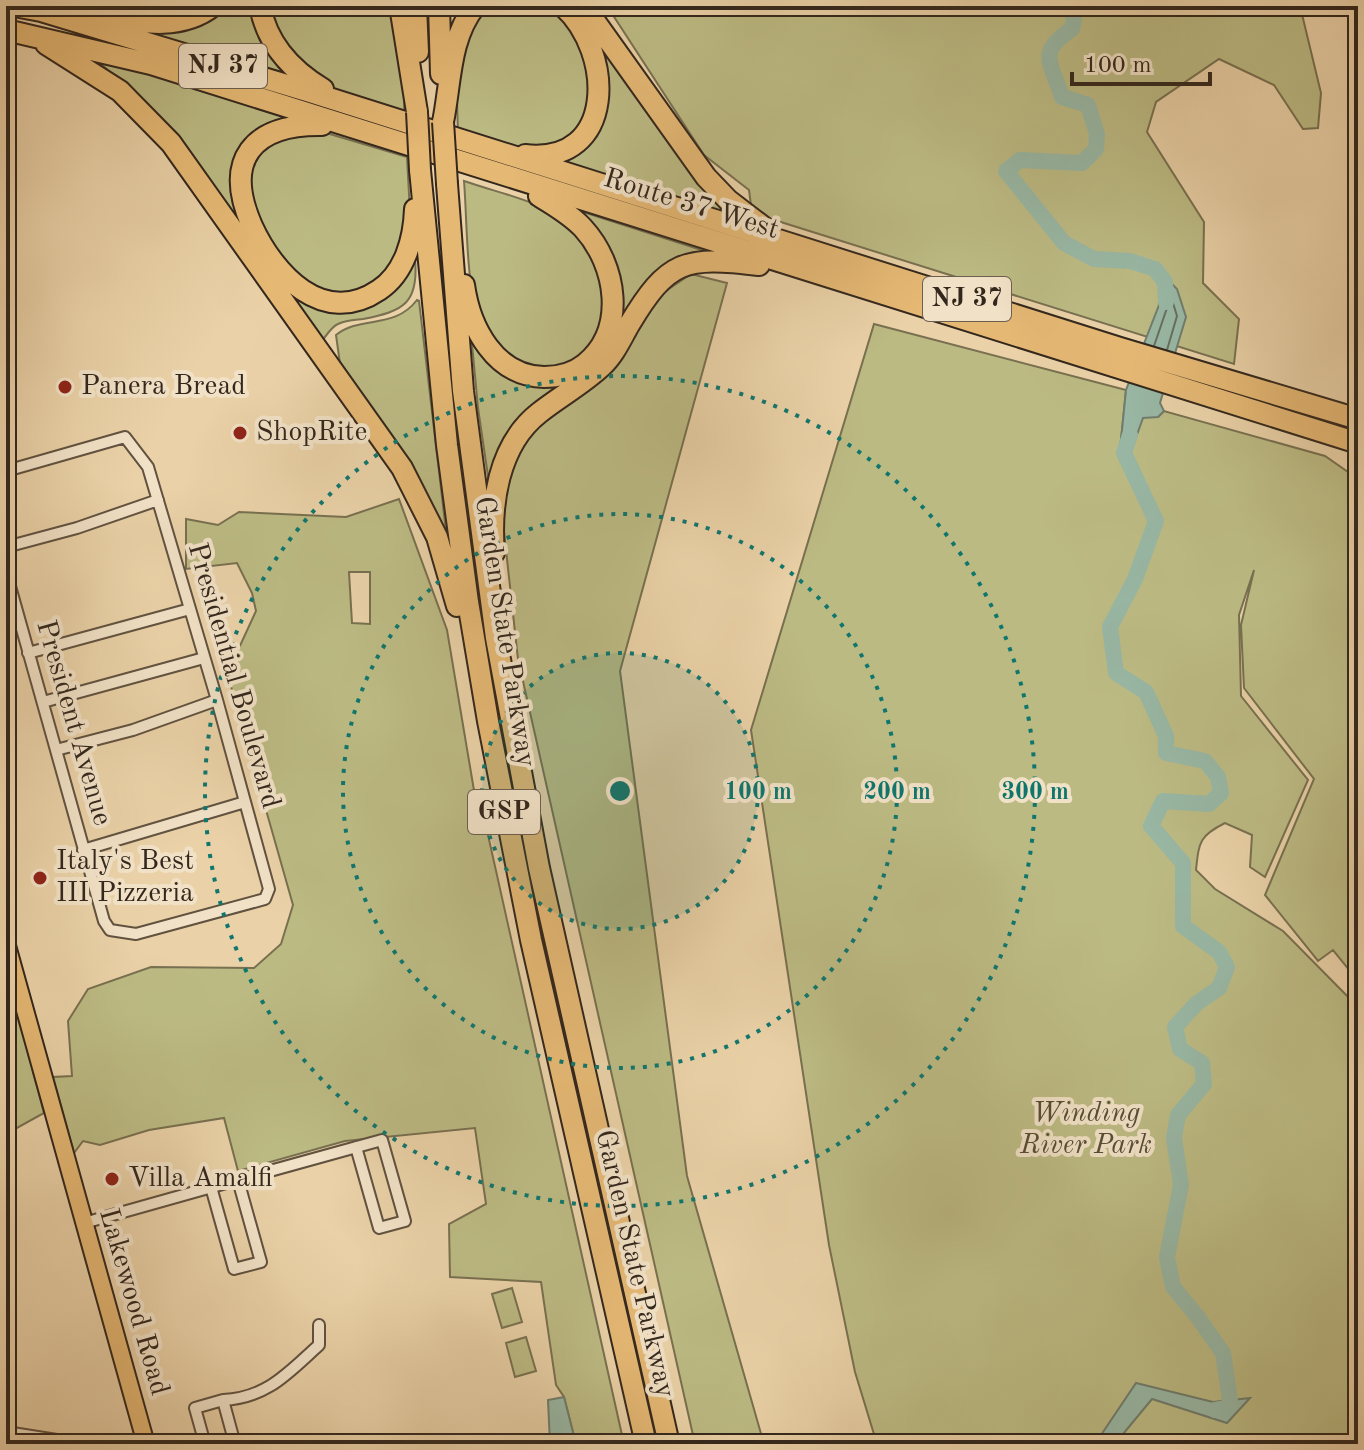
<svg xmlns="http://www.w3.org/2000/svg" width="1364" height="1450" viewBox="0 0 1364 1450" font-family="'Old Standard TT',serif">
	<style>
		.green { fill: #bcba83; stroke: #787050; stroke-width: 2; fill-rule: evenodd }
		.water { fill: #98b7a4; stroke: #707d6e; stroke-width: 2 }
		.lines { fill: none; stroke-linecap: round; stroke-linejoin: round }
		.shore { stroke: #666f60; stroke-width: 2 }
		.river { stroke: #98b7a4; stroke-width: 16 }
		.street-casing { stroke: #615240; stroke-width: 14 }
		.primary-casing { stroke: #33271d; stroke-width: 20 }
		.highway-casing { stroke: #33271d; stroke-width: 24 }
		.street { stroke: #f1e1c6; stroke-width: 10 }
		.primary { stroke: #e5b874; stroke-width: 16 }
		.highway { stroke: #e5b874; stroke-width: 20 }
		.highway-bridge-casing { stroke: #33271d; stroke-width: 24; stroke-linecap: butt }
		.highway-bridge { stroke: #e5b874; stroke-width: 20 }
		.ring { fill: none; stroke: #0f766e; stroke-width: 4; stroke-dasharray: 4 8 }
		.poi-dot { fill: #8f2418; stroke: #f1e1c6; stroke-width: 3 }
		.labels { text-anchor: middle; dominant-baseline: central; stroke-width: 8; stroke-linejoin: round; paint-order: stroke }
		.shield { fill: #f1e1c6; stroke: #6c5f50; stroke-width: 2 }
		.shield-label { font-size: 26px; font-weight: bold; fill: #33271d }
		.street-label { font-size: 28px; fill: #33271d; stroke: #f1e1c6 }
		.poi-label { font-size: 28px; fill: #33271d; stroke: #f1e1c6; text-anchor: start }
		.park-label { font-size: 28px; font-style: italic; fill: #554c36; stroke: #f1e1c6 }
		.centre { fill: #0f766e; stroke: #f1e1c6; stroke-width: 4 }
		.ring-label { font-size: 24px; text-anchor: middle; font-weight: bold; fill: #0f766e; stroke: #f1e1c6; stroke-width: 8; stroke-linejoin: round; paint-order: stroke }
	</style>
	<rect width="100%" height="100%" fill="#ead1a7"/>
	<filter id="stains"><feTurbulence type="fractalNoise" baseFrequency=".0025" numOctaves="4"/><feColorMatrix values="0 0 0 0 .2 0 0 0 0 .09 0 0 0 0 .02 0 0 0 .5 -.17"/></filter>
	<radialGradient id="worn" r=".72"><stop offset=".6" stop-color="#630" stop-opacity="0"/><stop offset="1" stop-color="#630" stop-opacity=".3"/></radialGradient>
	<path class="green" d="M220 6H256L297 78 125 26Z
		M266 6H397L405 68 404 113 349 96 324 83 286 52Z
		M483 6H553L572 24 594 84 578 134 535 153 458 133 456 71 459 50Z
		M607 6H1300L1321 93 1318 128 1303 129 1274 85 1219 59 1156 102 1147 132 1204 222 1203 283 1239 319 1234 364 752 213 749 190 704 155Z
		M588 27 732 215 547 160 594 133Z
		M97 60 131 68 294 119 250 141 248 229 330 307 415 259C419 303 404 311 363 319 354 320 346 320 338 324 331 327 327 335 321 342L127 88Z
		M313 129 407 157 410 213 405 243 380 284 340 297 302 283 258 227 247 178 265 142Z
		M464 181C493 191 525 198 551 211 561 216 570 228 578 236 583 242 591 247 594 254 612 287 612 337 579 360 538 389 493 354 478 315 466 284 467 216 464 181Z
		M577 210 720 256 691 258 613 344 533 412 490 490 478 408 471 333 479 343 562 380 616 325Z
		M691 274 727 283 620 671 687 1176 764 1444H695L518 659 503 523 509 471 535 427 608 375 660 295Z
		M417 300 419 301 448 548 341 371 336 335C361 315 394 330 417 300Z
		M874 324 1126 390 1120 450 1128 456 1143 417H1158L1164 411 1325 456 1358 479V981L1333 950 1318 961 1265 895 1314 779 1244 688 1241 625 1254 570 1239 615 1241 696 1308 780 1265 877 1250 867 1252 835 1225 823C1199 836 1199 842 1196 870L1215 889 1283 931 1358 1007V1444H877L855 1372 829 1245 751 730Z
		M399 499 447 630 480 826H486L624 1444H576L564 1397 556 1385 541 1282 450 1277 449 1224 486 1204 475 1128 345 1141 238 1171 224 1118 149 1130 100 1145 83 1141 74 1153 53 1077 72 1076 68 1021 88 989 151 967 254 968 281 944 293 905 230 683 238 650 256 611 252 593 237 563 186 569V519L218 525 239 512 346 517ZM349 572H370V624L352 623Z
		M6 969 44 1113 6 1134Z
		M512 1288 522 1322 502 1328 492 1294Z
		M526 1337 536 1371 515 1377 506 1343Z"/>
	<path class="water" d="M1168 280 1177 289 1186 317 1160 403 1164 411 1158 417 1143 418 1129 457 1120 450 1126 390 1159 305V286Z
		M1136 1383 1213 1402 1250 1398 1227 1423 1152 1399 1123 1434 1127 1444H1102L1099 1438Z
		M564 1397 576 1444H550L548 1400Z"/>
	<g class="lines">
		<path class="shore" d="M1154 346 1168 305 1173 303 1177 316 1167 350"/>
		<path class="river" d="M1071 6 1074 20 1072 29C1037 52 1050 61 1062 97L1088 105 1097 134 1096 149 1082 163 1020 160 1006 171 1064 243 1094 259 1130 261 1155 269 1165 282 1166 302
			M1130 435 1124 453 1156 521 1135 579 1110 627 1116 673 1146 692 1166 736V753L1205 761 1218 777 1221 793 1209 804 1163 801 1151 826 1183 863V926L1219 952 1227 967 1219 988 1197 1003 1175 1027 1180 1049 1202 1063 1204 1084 1178 1115 1174 1138 1181 1185 1167 1257 1173 1287 1197 1316 1223 1353 1230 1400 1227 1408 1215 1410"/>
		<defs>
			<path id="street" d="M6 471 125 437 148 467 217 700 269 889 265 899 136 934 110 930 104 921 6 572
				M6 547 77 528 158 500
				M28 653 190 609
				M43 702 204 658
				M56 750 133 730 217 700
				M83 850 245 802
				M211 1187 234 1269 261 1262 238 1180
				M84 1223C183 1195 283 1167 382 1140L405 1221 379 1228 356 1147
				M223 1400C267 1398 288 1373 319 1345V1325
				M6 1432 82 1444
				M205 1444 195 1408 223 1400 235 1444"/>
			<path id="primary" d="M6 942 146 1444"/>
			<path id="highway" d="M14 6 41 11 310 92 1120 348 1358 419
				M260 6C267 44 291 70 323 89
				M400 6 417 112
				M416 6 418 52
				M439 6 441 74
				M584 6 706 177 728 200 766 229
				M85 14C127 19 176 35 213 6
				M6 30 151 64 1358 443
				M46 44 120 91 171 143 402 468 437 537 457 606
				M443 122C451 83 449 39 475 6
				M322 125C252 124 223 160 252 226 274 274 323 328 379 290 405 273 414 238 415 209
				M525 155C617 165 614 52 563 6
				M420 170 447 445 468 602 488 721 531 940 646 1444
				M447 184 463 391 496 638 539 868 669 1444
				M464 285C470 328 495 376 544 377 558 377 574 373 585 364 627 330 617 265 583 228 571 215 554 205 539 196
				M494 553C490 505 498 445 539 413 559 397 583 384 602 366 614 355 621 339 629 325 668 260 684 256 759 265"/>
		</defs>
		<use href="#street" class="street-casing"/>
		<use href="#primary" class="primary-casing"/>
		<use href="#highway" class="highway-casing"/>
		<use href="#street" class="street"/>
		<use href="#primary" class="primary"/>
		<use href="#highway" class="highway"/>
		<defs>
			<path id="highway-bridge" d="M417 112 420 170
				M443 122 447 184"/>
		</defs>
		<use href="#highway-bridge" class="highway-bridge-casing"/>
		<use href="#highway-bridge" class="highway-bridge"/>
	</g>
	<circle cx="620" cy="791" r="138" fill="#0f766e" fill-opacity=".12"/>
	<g class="ring">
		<circle cx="620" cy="791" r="138"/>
		<circle cx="620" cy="791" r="277"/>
		<circle cx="620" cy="791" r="415"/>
	</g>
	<g class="poi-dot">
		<circle cx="65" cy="387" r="8"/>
		<circle cx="240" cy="433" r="8"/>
		<circle cx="40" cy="878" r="8"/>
		<circle cx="112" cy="1179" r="8"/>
	</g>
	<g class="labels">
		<g class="shield">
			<rect x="179" y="44" width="88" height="44" rx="6"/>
			<rect x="923" y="277" width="88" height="44" rx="6"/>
			<rect x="468" y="790" width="72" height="44" rx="6"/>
		</g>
		<g class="shield-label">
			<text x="223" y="66">NJ 37</text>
			<text x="967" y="299">NJ 37</text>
			<text x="504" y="812">GSP</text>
		</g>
		<g class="street-label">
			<text transform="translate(691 205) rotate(17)">Route 37 West</text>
			<text transform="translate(504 632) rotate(81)">Garden State Parkway</text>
			<text transform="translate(233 676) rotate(74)">Presidential Boulevard</text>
			<text transform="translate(73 723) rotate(74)">President Avenue</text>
			<text transform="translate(634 1264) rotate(77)">Garden State Parkway</text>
			<text transform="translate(133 1302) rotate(74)">Lakewood Road</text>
		</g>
		<g class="poi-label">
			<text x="81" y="387">Panera Bread</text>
			<text x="256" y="433">ShopRite</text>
			<text x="56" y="862">Italy's Best<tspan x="56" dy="32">III Pizzeria</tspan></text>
			<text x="128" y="1179">Villa Amalfi</text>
		</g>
		<g class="park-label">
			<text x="1086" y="1114">Winding<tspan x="1086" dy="32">River Park</tspan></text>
		</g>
	</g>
	<circle cx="620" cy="791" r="12" class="centre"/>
	<g class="ring-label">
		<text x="758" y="799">100 m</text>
		<text x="897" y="799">200 m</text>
		<text x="1035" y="799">300 m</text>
	</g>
	<rect width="1364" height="1450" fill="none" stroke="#ead1a7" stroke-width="32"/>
	<rect x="8" y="8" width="1348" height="1434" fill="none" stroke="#33271d" stroke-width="4"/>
	<rect x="16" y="16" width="1332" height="1418" fill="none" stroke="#33271d" stroke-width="2"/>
	<path d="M1072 72v12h138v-12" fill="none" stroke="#33271d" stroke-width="4"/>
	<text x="1084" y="72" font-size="24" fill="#33271d" stroke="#f1e1c6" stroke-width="6" paint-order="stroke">100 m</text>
	<rect width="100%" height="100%" filter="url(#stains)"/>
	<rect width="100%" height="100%" fill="url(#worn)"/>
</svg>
